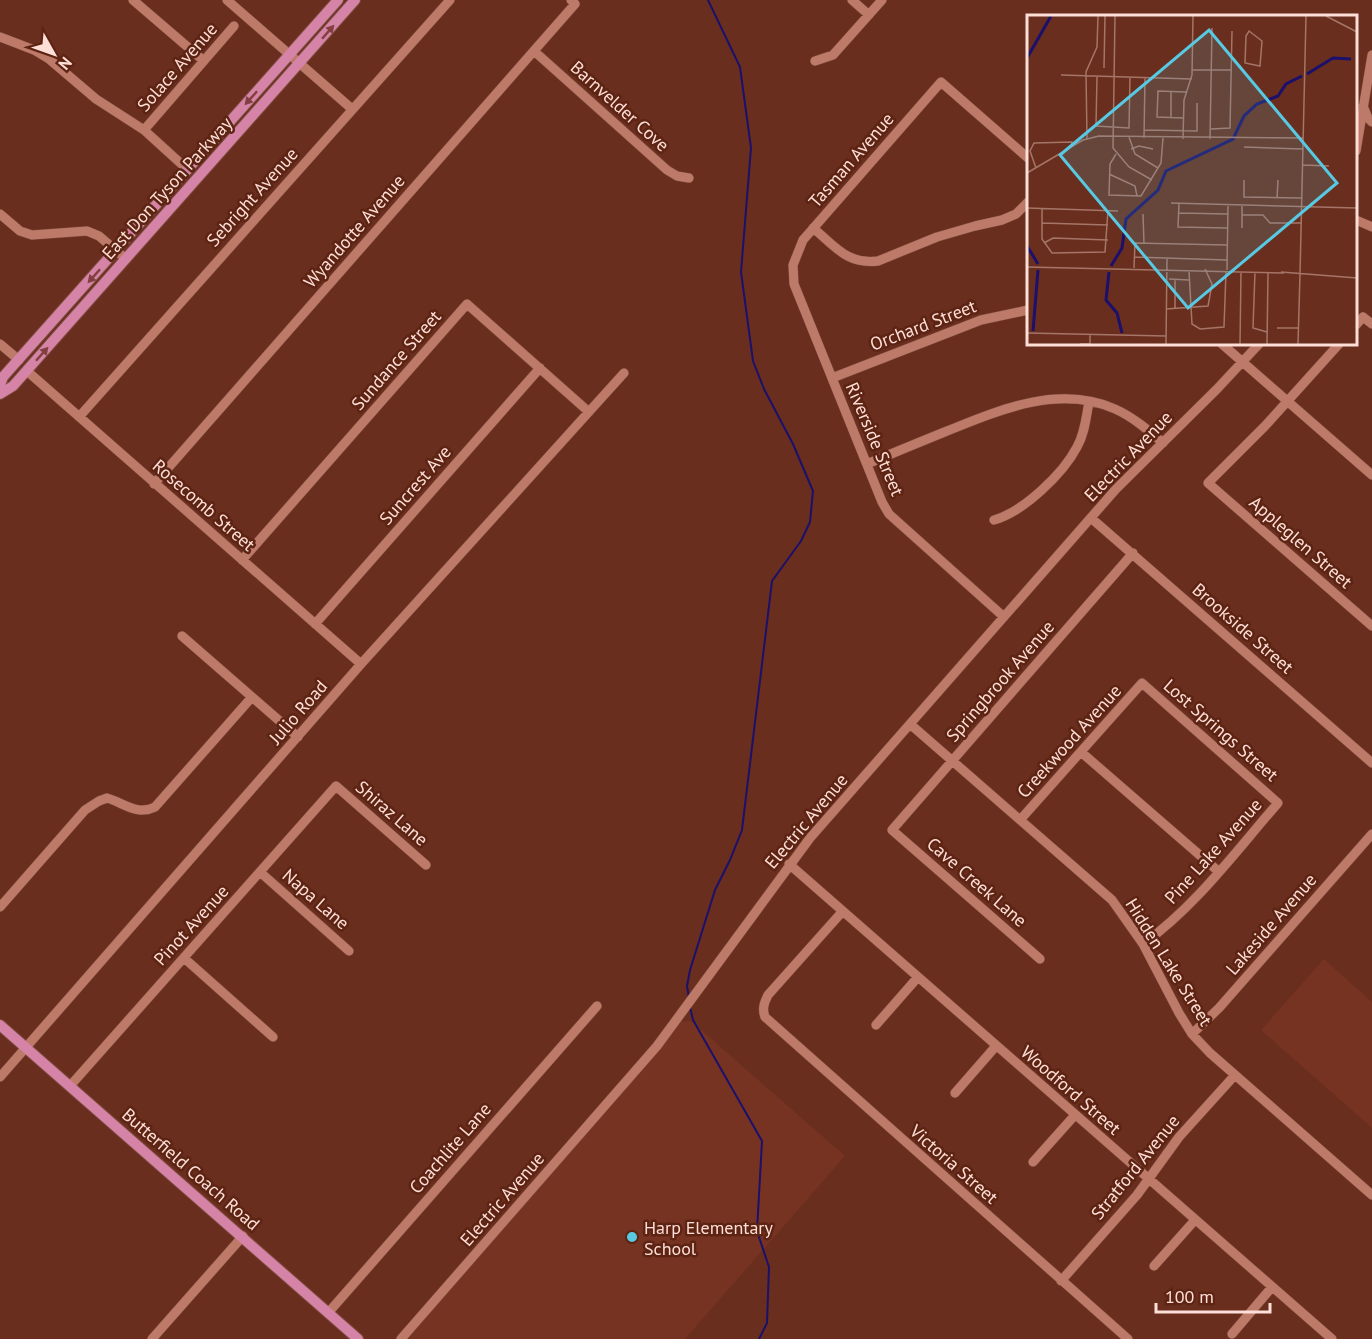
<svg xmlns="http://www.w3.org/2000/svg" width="1372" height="1339" viewBox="0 0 1372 1339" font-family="'PT Sans',sans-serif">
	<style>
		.built { fill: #763321 }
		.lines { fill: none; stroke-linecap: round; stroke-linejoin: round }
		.stream { stroke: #1b106c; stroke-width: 2 }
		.minor-casing { stroke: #7d4b3e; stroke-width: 10 }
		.major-casing { stroke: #7d4b3e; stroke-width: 12 }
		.minor { stroke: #be7a68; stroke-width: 9 }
		.major { stroke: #d583a6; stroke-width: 10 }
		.oneway { fill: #81403f }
		.poi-dot { fill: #58c9e3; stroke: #5d2313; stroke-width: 2 }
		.labels { text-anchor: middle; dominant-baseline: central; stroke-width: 5; stroke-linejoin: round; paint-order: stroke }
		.street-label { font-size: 18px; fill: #fedfd7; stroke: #5d2313 }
		.poi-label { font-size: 18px; fill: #fedfd7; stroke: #5d2313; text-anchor: start }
		.inset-river { fill: none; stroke: #1b106c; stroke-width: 3 }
		.inset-road { fill: none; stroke: #a57568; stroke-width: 1.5 }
		.view { fill: #58c9e3; fill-opacity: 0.15; stroke: #58c9e3; stroke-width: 3 }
		.inset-edge { fill: none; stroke: #fedfd7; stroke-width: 3 }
	</style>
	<rect width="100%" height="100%" fill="#692e1e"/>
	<path class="built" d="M1324 959 1372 1002V1128L1261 1030Z
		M691 1021 845 1156 685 1339H401L677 1022Z"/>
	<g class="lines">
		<path class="stream" d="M689 998 687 986 690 970 715 890 730 860 742 830 772 581 801 541 810 522 813 491 793 444 764 389 753 361 741 272 751 148 740 67 708 0
			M690 1007 693 1020 762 1141 757 1231 769 1267 767 1323 759 1339"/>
		<defs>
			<path id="minor" d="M133 0 204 61
				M227 0 352 109
				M852 0 869 15
				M0 37 34 50 49 59 96 99 144 130 188 170
				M534 51 667 170 677 176 689 178
				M815 61 833 55 882 0
				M1363 106 1368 118 1372 122
				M144 130 234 26
				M1356 151 1372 55
				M0 214 20 231 32 235 87 231 99 236 126 259
				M1356 220 1372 227
				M813 228C835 246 847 265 878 261L937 237 975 226 1002 220 1016 214 1028 202
				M1356 325 1363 317 1372 324
				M0 344 19 360
				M1222 344 1372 475
				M1339 344 1265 426 1208 483 1372 626
				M27 371 361 664
				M832 378 981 320 1028 310
				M79 417 450 0
				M867 464C893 453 920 442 947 431 999 410 1059 384 1115 409 1133 417 1148 430 1163 443
				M154 484 575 4 571 0
				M1091 518 1372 763
				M994 520C1023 512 1063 474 1077 447 1085 433 1086 417 1089 402
				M242 560 467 304 589 412
				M1004 617 889 514 882 502 794 284 793 265 803 240 941 82 1028 158
				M315 624 540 368
				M182 636 298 737
				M910 724 1112 900 1143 944 1179 1013 1192 1034 1210 1053 1372 1195
				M1081 752 1218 871
				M1020 820 1142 683 1278 803C1236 851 1196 906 1143 944
				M789 864 1332 1339
				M260 872 349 951
				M0 907 85 810 99 801 107 798C124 803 137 816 155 807L252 697
				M842 912 768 995C764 1003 762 1009 765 1017L1128 1339
				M184 958 273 1037
				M1040 959 892 830 1133 553
				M876 1025 918 977
				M1192 1034 1219 1008 1372 834
				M0 1077 361 664 624 373
				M70 1086 336 786 426 865
				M955 1093 996 1046
				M1033 1162 1075 1115
				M1154 1266 1195 1220
				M1061 1281 1137 1195 1179 1137 1235 1075
				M328 1313 597 1006
				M1232 1334 1272 1287
				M152 1339 243 1236
				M401 1339 657 1046 810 838 1116 489 1217 389 1259 344"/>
			<path id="major" d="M0 385 3 377 338 0
				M0 394 13 386 355 0
				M0 1025 358 1339"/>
		</defs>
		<use href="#minor" class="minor-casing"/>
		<use href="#major" class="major-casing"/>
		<use href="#minor" class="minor"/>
		<use href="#major" class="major"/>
	</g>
	<defs><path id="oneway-solid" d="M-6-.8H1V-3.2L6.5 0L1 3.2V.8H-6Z" transform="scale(1.5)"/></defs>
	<g class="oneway">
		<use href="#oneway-solid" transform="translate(328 32) rotate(-49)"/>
		<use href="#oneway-solid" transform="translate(251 98) rotate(132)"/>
		<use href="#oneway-solid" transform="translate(94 276) rotate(132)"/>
		<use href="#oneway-solid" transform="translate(42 354) rotate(-48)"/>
	</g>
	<circle class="poi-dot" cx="632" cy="1237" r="6"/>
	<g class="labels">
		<g class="street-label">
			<text transform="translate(177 67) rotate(-49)">Solace Avenue</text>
			<text transform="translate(620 106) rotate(42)">Barnvelder Cove</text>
			<text transform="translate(851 160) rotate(-49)">Tasman Avenue</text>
			<text transform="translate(167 188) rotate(-48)">East Don Tyson Parkway</text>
			<text transform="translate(252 197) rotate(-48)">Sebright Avenue</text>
			<text transform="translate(354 231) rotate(-49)">Wyandotte Avenue</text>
			<text transform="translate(923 325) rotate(-21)">Orchard Street</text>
			<text transform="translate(396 360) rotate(-49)">Sundance Street</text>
			<text transform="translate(875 439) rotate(67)">Riverside Street</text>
			<text transform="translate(1128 456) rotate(-46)">Electric Avenue</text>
			<text transform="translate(415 485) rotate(-49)">Suncrest Ave</text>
			<text transform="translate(204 505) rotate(41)">Rosecomb Street</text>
			<text transform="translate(1301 542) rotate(41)">Appleglen Street</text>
			<text transform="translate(1243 628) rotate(41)">Brookside Street</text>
			<text transform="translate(1000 681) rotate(-49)">Springbrook Avenue</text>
			<text transform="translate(298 712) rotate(-49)">Julio Road</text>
			<text transform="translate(1221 730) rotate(41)">Lost Springs Street</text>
			<text transform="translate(1069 741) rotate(-48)">Creekwood Avenue</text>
			<text transform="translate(392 813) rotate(41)">Shiraz Lane</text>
			<text transform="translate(806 821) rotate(-50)">Electric Avenue</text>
			<text transform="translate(1213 851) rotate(-48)">Pine Lake Avenue</text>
			<text transform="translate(977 882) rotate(41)">Cave Creek Lane</text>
			<text transform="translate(316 899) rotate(41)">Napa Lane</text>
			<text transform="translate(1271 924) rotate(-49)">Lakeside Avenue</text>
			<text transform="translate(191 925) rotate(-48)">Pinot Avenue</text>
			<text transform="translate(1169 962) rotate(58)">Hidden Lake Street</text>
			<text transform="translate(1071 1090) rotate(41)">Woodford Street</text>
			<text transform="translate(450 1148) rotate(-49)">Coachlite Lane</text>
			<text transform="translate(954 1164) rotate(41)">Victoria Street</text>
			<text transform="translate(1135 1167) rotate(-51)">Stratford Avenue</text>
			<text transform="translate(191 1169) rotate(41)">Butterfield Coach Road</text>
			<text transform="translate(502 1199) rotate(-49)">Electric Avenue</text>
		</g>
		<g class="poi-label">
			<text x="644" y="1227">Harp Elementary<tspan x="644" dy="21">School</tspan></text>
		</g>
	</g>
	<g transform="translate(1027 15)">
		<rect width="330" height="330" fill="#692e1e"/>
		<path class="inset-river" d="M0 43 24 1M280 59 306 43 324 44M0 231 11 249M84 251 95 233 99 204 131 175 139 156 206 124 217 101 230 89 251 81 259 69 275 61M82 257 79 285 90 298 95 318M6 316 11 255"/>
		<path class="inset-road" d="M88 1 86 133 102 152 125 165M299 1 330 17M222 16 235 26 233 51 218 48 219 21ZM77 53 78 1M165 55H204M34 60 165 64M70 61 69 111 102 113 103 62M144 102V76M157 103 130 102 131 76 159 77M184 114 203 113 205 16M117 115 170 116V88M102 122 108 139 131 153M117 123 118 62M60 124 59 57 70 32 71 1M156 124 157 85 165 60 166 1M183 124 185 13M217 132 276 134M104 134 112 131 126 134M89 139 83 149 82 180 114 181 134 148 136 123M276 150 302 151M9 153 3 136 7 128 45 127V131M0 158 56 125 72 121 276 123M82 159 108 171 110 181M217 165V182L275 183M250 183 251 165M144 188 330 193M152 189 151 212 201 213M0 193 91 196M15 193V224L25 238 78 237 81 195M151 198 201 199M116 199 117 229M215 200H236L243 208H275M15 208 81 210M215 213V191M17 228 26 223 81 225M107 242 200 245M0 252 257 258M107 253 108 228 200 230M200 255 201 191M162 256 165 309 173 314 197 312 199 257M228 257 226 313 240 317M254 257 330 263M273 259 279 1M142 264 162 265M139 294 181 291 185 269 178 254M148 294V264M250 313H272M0 318 139 321M53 329H63V319M139 329 140 243M213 329 214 257M240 329 241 258M271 329 273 259"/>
		<path class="view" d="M182 15 310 168 161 293 33 140Z"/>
		<rect width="330" height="330" class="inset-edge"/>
	</g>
	<g transform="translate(54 54) rotate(130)" stroke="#5d2313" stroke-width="4.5" paint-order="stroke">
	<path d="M0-4.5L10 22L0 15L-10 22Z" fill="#fedfd7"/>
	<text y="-9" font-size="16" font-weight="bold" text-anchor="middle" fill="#fedfd7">N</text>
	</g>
	<path d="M1156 1303v9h114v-9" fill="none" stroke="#fedfd7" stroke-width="3"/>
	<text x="1165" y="1303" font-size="18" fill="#fedfd7" stroke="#5d2313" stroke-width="4.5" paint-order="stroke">100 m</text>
</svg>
